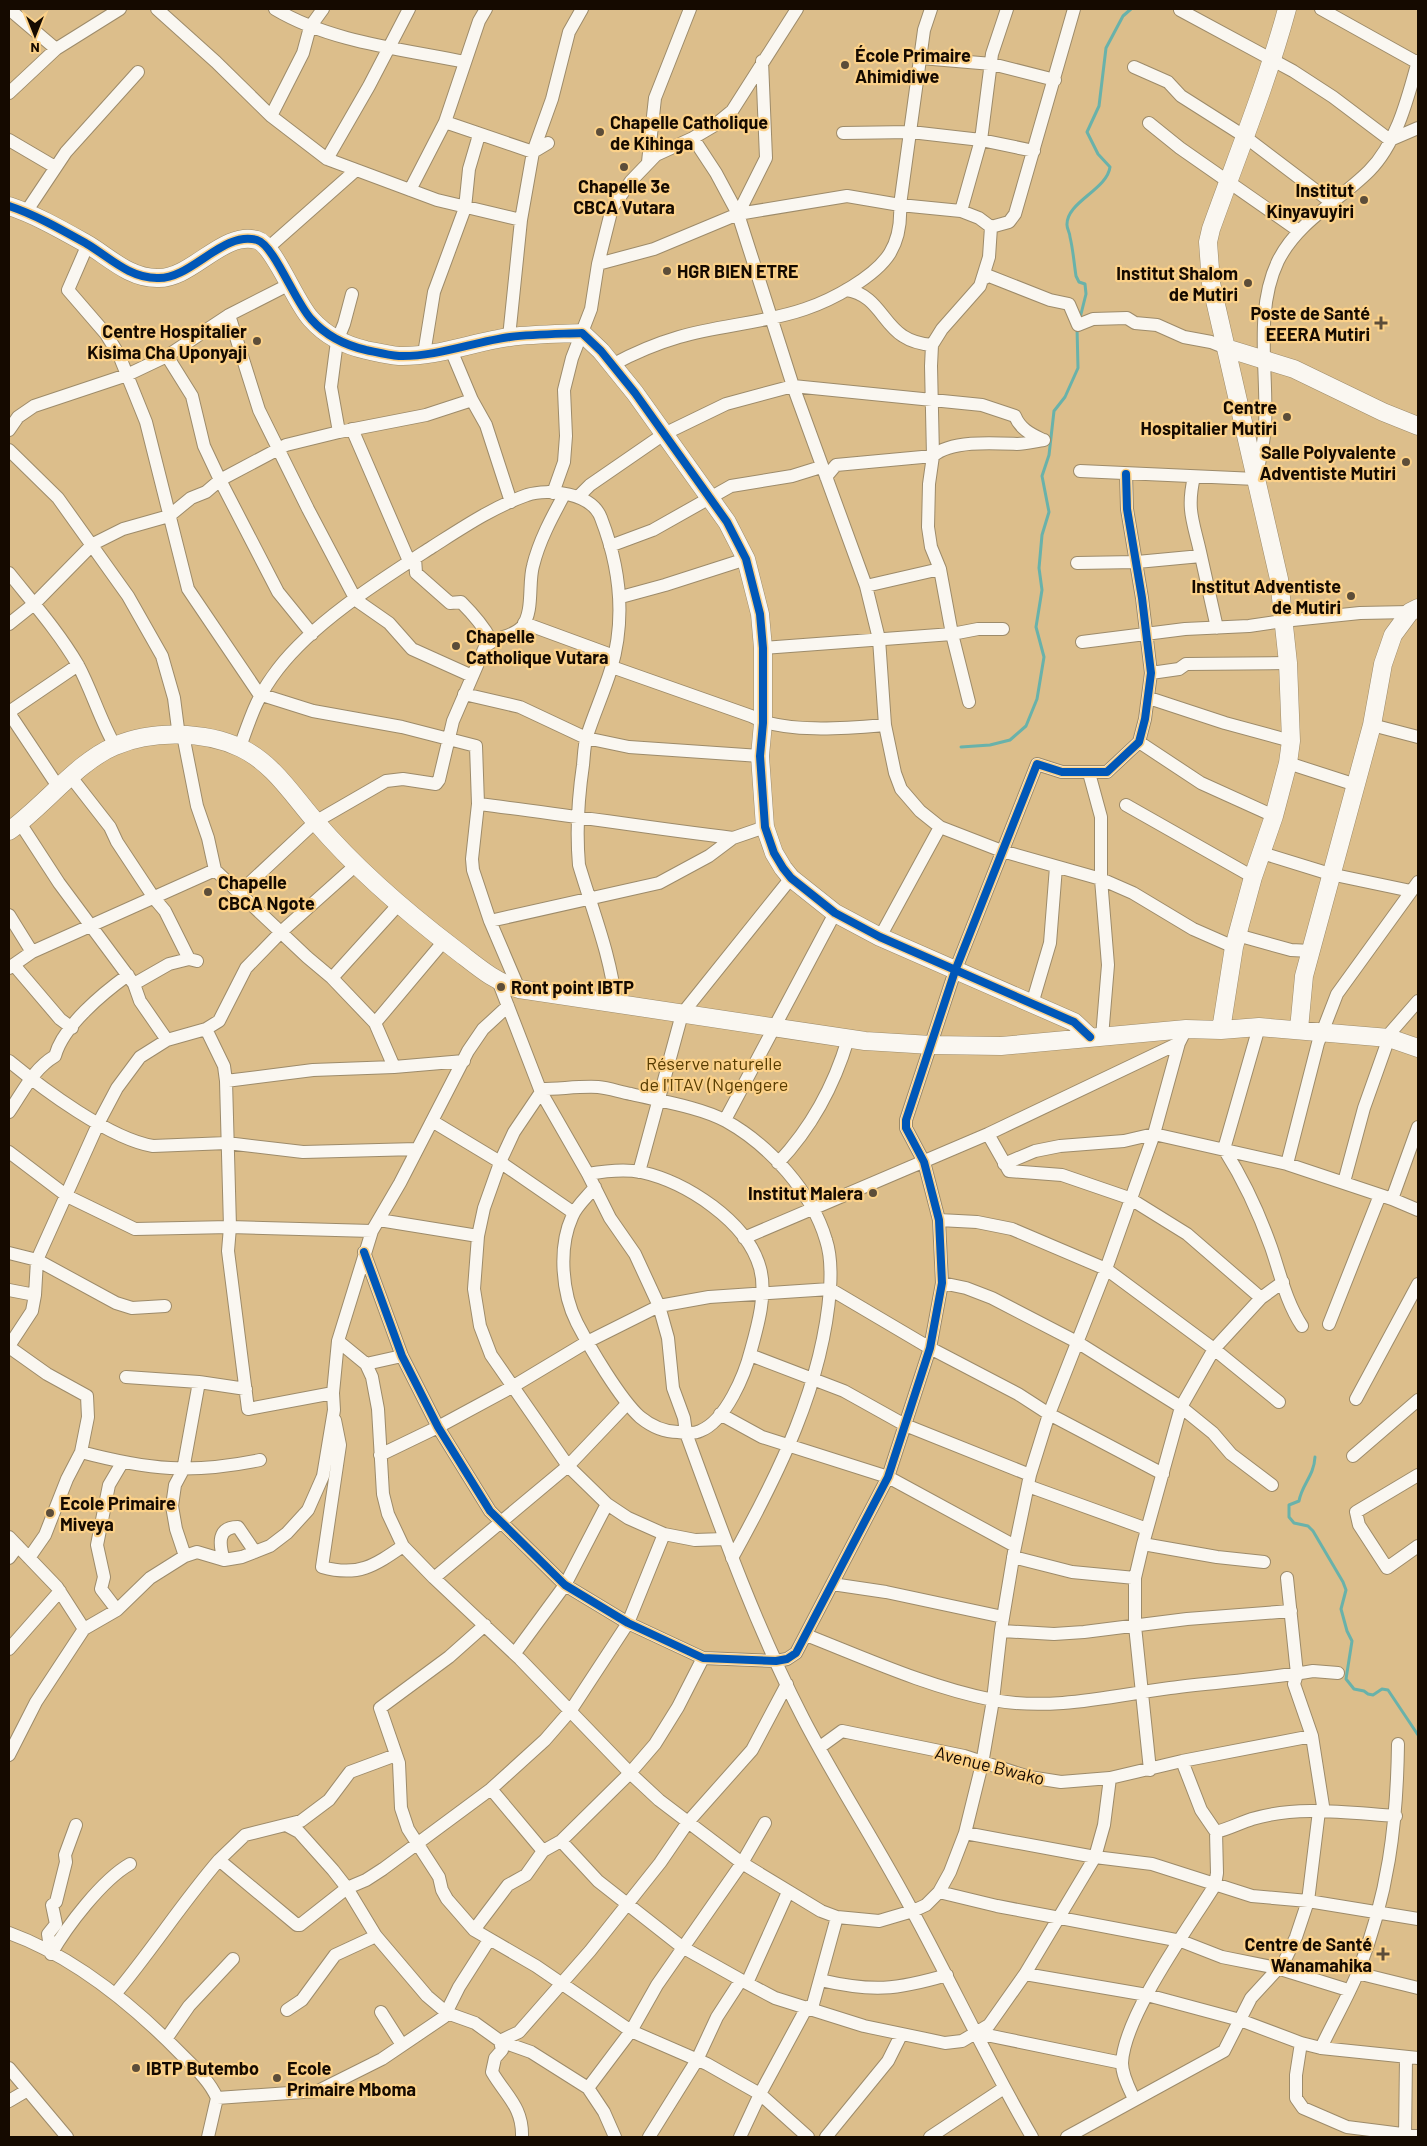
<svg xmlns="http://www.w3.org/2000/svg" width="1427" height="2146" viewBox="0 0 1427 2146" font-family="Barlow,sans-serif">
	<style>
		.green { fill: #dcbe8b }
		.lines { fill: none; stroke-linecap: round; stroke-linejoin: round }
		.stream { stroke: #69b2aa; stroke-width: 3 }
		.street-casing { stroke: #9d8b6a; stroke-width: 14 }
		.secondary-casing { stroke: #9d8b6a; stroke-width: 19 }
		.street { stroke: #faf7f1; stroke-width: 12 }
		.secondary { stroke: #faf7f1; stroke-width: 18 }
		.cycleway-casing { stroke: #fbd189; stroke-width: 11 }
		.cycleway { stroke: #0057b8; stroke-width: 8 }
		.poi-dot { fill: #5c4d39; stroke: #fbd189; stroke-width: 2 }
		.labels { text-anchor: middle; dominant-baseline: central; stroke-width: 4.5; stroke-linejoin: round; paint-order: stroke }
		.poi-label { font-size: 18px; font-weight: bold; fill: #150a00; stroke: #fbd189; text-anchor: start }
		.park-label { font-size: 18px; fill: #573c01; stroke: #fbd189 }
		.street-label { font-size: 18px; fill: #150a00; stroke: #fbd189 }
	</style>
	<rect width="100%" height="100%" fill="#e1caa3"/>
	<path class="green" d="M9 9H1418V2137H9Z"/>
	<g class="lines">
		<path class="stream" d="M1080 318 1086 294 1085 284 1079 282 1076 276C1074 263 1073 249 1070 237 1070 233 1067 229 1067 225 1066 202 1107 190 1110 167L1098 154 1087 132 1099 106 1106 48 1123 16 1131 9
			M961 747 990 745 1010 740 1026 726 1037 699 1044 657 1036 627 1042 590 1039 568 1042 535 1049 512 1042 476 1049 455 1054 411 1065 397 1078 368 1077 327
			M1315 1457C1314 1476 1302 1484 1299 1501L1289 1505V1517L1294 1523 1308 1526 1313 1531 1343 1582 1346 1590 1341 1609 1347 1631 1352 1641 1346 1679 1354 1689 1364 1691 1368 1694 1373 1695 1382 1689 1388 1690 1418 1735"/>
		<defs>
			<path id="street" d="M9 9 56 49
				M157 9 216 62 271 116 327 159 437 200 521 220
				M275 9C330 42 402 49 465 62
				M1321 9 1418 63
				M1180 10 1293 71 1333 97 1390 140 1418 128
				M921 58 992 64 1055 80
				M1134 67 1168 82 1181 96 1244 136 1331 202
				M9 93 56 49 120 9
				M271 116 303 53 310 27 323 9
				M445 122 533 152 548 143
				M1149 123 1180 148 1299 231
				M843 133 911 132 981 140 1034 151
				M693 138 716 173 738 214 793 386 866 586 879 639 885 725 895 773 901 789 920 811 940 827 1002 851 1101 879 1133 893 1193 929 1234 947
				M9 140 55 167
				M327 159 369 86 409 9
				M648 162 655 98 690 9
				M410 190 445 122 479 21 486 9
				M961 211 981 140 992 54 1007 9
				M26 212 66 152 138 72
				M738 214 766 158 762 61
				M991 227 1009 222 1015 214 1074 9
				M88 244 68 290 106 334 119 355 146 422 188 589 259 694 313 711 402 727 476 746 478 804 472 859 473 870 490 921 519 989
				M269 247 356 170
				M598 264 654 249 738 214 847 196 900 205 961 211 979 218 991 227
				M983 279 989 276 1050 300 1069 304 1078 325 1093 319 1127 318 1135 323 1157 325 1184 337 1211 342 1226 348
				M846 290C877 294 882 323 903 336 912 342 921 344 932 345
				M229 315 259 410 308 509 356 600 389 623 412 649 472 676
				M509 337 521 220 533 152 552 99 569 32 582 9
				M451 350 472 400 486 425 511 502
				M424 354 434 292 465 208 469 169 479 135
				M167 356 192 396 204 446 220 480 278 592 312 634
				M612 365C634 353 655 344 679 337 720 325 765 323 805 309 832 300 875 277 890 253 899 238 901 222 900 205L924 30 931 9
				M352 429 409 561
				M9 430 18 417 34 406 127 375 167 356 229 315 288 285
				M339 432 331 387 337 341 344 324 352 294
				M9 450 58 498 128 596 162 656 174 698 178 729 183 735 197 806 208 838 215 870 307 957 332 978 375 1023 394 1067
				M1080 471 1256 479C1259 462 1264 444 1265 426 1268 373 1254 311 1278 261 1298 221 1339 201 1369 171 1397 143 1408 97 1418 61
				M826 477 836 465 933 456C951 440 995 443 1017 444 1026 444 1036 441 1044 440
				M553 493 564 462 566 436 564 390 572 358 591 309 598 264 612 208 631 181 656 155 693 138 715 125 732 111 797 9
				M578 497 590 485 664 434 726 404 793 386 982 405 1015 416C1020 429 1031 434 1043 440
				M610 546 653 530 731 486 792 476 821 467
				M1201 556 1217 628
				M415 558 416 573 450 603 461 602C472 613 484 627 491 640
				M1077 563 1137 562 1201 556C1194 523 1186 511 1194 477
				M9 573C33 603 58 631 78 665 92 691 100 720 115 746
				M866 586 940 569
				M621 597 665 585 746 559
				M524 623 614 656
				M9 624 34 604 93 544 123 529 169 516 191 498 206 492 220 480 286 445 339 432 426 415 472 400
				M1082 642 1185 629 1249 626 1283 621 1360 613 1410 612
				M763 648 952 634 978 629H1003
				M612 667 751 716C783 734 849 728 885 725
				M1151 673 1179 669 1186 664 1288 663
				M464 694 520 707 586 738 629 747 760 756
				M1149 698 1225 723 1291 741
				M969 702 952 634 940 569 931 547 928 527 929 484 933 456 931 366 932 345 942 329 980 286 989 257 991 227
				M9 712 78 665
				M9 713 59 788
				M1372 725 1418 737
				M1139 742 1201 783 1274 816
				M240 747C251 716 257 696 278 669 315 621 381 580 432 547 462 528 493 507 527 495 549 488 592 493 601 518 620 567 626 618 611 669 604 692 594 714 587 736 584 745 584 756 583 765 578 799 576 831 579 865 593 912 611 956 616 1005
				M1288 763 1356 785
				M1089 773 1101 817V879L1108 965 1102 1037
				M71 777 110 827 117 842 154 898 165 911 189 959 197 961
				M478 804C564 814 648 828 733 838
				M1126 805 1253 877
				M20 823 59 883 134 984 140 1001 167 1040
				M1262 853 1330 874 1411 891
				M240 892 315 822 386 781 403 779 436 784 439 780 453 721 485 647C495 636 512 638 522 627 534 611 528 584 533 566 539 541 552 517 564 495
				M9 915 32 952
				M490 921 659 883 709 856 733 838 765 827
				M1237 935 1291 950 1311 951
				M880 937 940 827
				M14 965 60 1019 72 1028
				M9 968 32 952 215 870
				M332 978 399 904
				M499 983 541 1092 588 1174 610 1218 635 1254 659 1306 668 1338 673 1388 684 1418 686 1433C721 1529 756 1627 803 1718 837 1784 879 1847 914 1914 954 1988 990 2065 1032 2137
				M134 984 169 964 189 959
				M1032 1004 1050 943 1056 867
				M375 1023 444 941
				M1259 1027 1224 1149C1243 1179 1259 1213 1271 1247 1280 1273 1286 1302 1302 1326
				M206 1029 224 1066 226 1081 230 1227 228 1251 248 1409 333 1393
				M9 1061C43 1089 110 1139 153 1146L227 1143 303 1152 417 1149
				M226 1081 313 1070 394 1067 464 1061
				M541 1089C560 1089 579 1086 598 1087 609 1088 620 1092 631 1094 660 1101 700 1107 726 1121 769 1145 812 1192 826 1240 831 1255 831 1274 830 1289 823 1385 778 1475 732 1558
				M541 1092 514 1132 501 1160 484 1208 478 1236 474 1289 480 1326 491 1355 568 1466 607 1504 628 1518 664 1534 695 1540 724 1539
				M9 1112C23 1092 33 1069 55 1056 63 1026 103 993 128 975
				M725 1120 835 913
				M432 1121 500 1162 574 1213
				M988 1134 1009 1171 1062 1175 1129 1198 1187 1234 1261 1298
				M9 1152 67 1196 135 1229 230 1227 372 1231
				M778 1163C812 1127 834 1086 848 1039
				M1004 1164 1035 1151 1060 1146 1124 1141 1154 1134 1287 1164 1392 1199 1418 1210
				M1287 1164 1318 1043 1337 994 1418 882
				M639 1172 682 1014 791 878
				M588 1174C605 1171 625 1169 641 1172 686 1182 747 1221 760 1268 767 1293 758 1325 751 1350 745 1374 726 1421 700 1431 694 1434 685 1433 678 1432 664 1432 651 1426 640 1417 620 1399 590 1348 577 1323 562 1294 558 1248 572 1217 576 1206 588 1196 595 1187
				M1344 1182 1364 1108 1391 1032 1418 1001
				M1392 1199 1418 1127
				M379 1220 478 1236
				M939 1220 977 1222 1012 1229 1106 1269 1214 1349 1279 1402
				M744 1238 988 1134 1179 1043
				M364 1252 402 1356 438 1427 490 1511 565 1585 628 1623 703 1658 776 1661 787 1659 796 1653 888 1477 930 1348 942 1283 939 1220 924 1162 906 1128V1120L955 971 1037 764 1062 772H1107L1139 742 1145 719 1151 673 1142 598 1127 509 1126 474
				M9 1253 37 1260 116 1303 132 1308 165 1306
				M942 1283 966 1288 992 1298 1077 1342 1181 1407 1213 1433 1231 1454 1272 1485
				M9 1290 35 1295
				M1329 1324 1380 1195
				M338 1341 366 1364 372 1377 378 1409 383 1494 388 1514 403 1546 434 1578 520 1659 630 1773 659 1800 742 1863 821 1911 837 1917 879 1921 913 1911 926 1905 939 1892 950 1872 965 1833 982 1764 993 1700 1001 1630 1014 1552 1030 1475 1049 1414 1106 1269 1154 1134 1179 1043 1186 1029
				M9 1346 32 1311 35 1295 37 1260 99 1122 117 1088 140 1057 167 1040 206 1029 219 1021 246 968 281 932 356 865
				M9 1347 47 1374 87 1396 88 1417 81 1452 67 1479 45 1535 29 1558
				M750 1355 844 1391 905 1425 1030 1475
				M366 1364 402 1356
				M126 1377 199 1382 246 1389
				M1356 1399 1418 1284
				M720 1414 762 1437 888 1477 1015 1546
				M335 1420 340 1445 322 1567C358 1577 374 1566 403 1546
				M81 1452C149 1470 191 1474 260 1460
				M380 1455 438 1427 512 1387 587 1342 659 1306 709 1297 830 1289 930 1348 1018 1394 1049 1414 1163 1474
				M1353 1456 1418 1400
				M1418 1475 1356 1512 1359 1525 1387 1568 1418 1546
				M1028 1486 1147 1529
				M9 1537 57 1587 84 1629
				M1143 1544 1217 1557 1264 1562
				M185 1556 176 1529 172 1506 175 1485 183 1470 199 1382
				M1013 1557 1072 1572 1135 1578
				M9 1558 18 1546
				M224 1560C219 1544 217 1527 238 1527L255 1552
				M434 1578 568 1466 627 1404
				M832 1584 886 1592 1003 1617
				M117 1610 101 1589 104 1577 97 1545 109 1485 122 1463
				M485 1625 449 1657 380 1708 399 1763 401 1808 408 1829 439 1877 442 1890 447 1899 474 1930 536 1966 631 2031 707 2064 744 2085 760 2094 808 2137
				M1002 1631 1054 1634 1084 1632 1187 1619 1291 1611
				M806 1635C867 1659 928 1687 993 1700 1052 1711 1111 1696 1170 1688 1217 1682 1266 1679 1313 1671L1338 1673
				M9 1649 60 1591
				M515 1653 565 1585 607 1504
				M820 1747 842 1731 964 1756 1029 1777 1061 1782 1110 1778 1182 1761 1312 1736
				M9 1755 36 1702 84 1629 117 1610 150 1578 185 1556 197 1552 224 1560 242 1557 270 1546 287 1533 308 1510 323 1476 334 1410 333 1393 338 1341 372 1231 400 1183 468 1051 483 1029 508 1006
				M1150 1770 1135 1626V1578L1143 1544 1181 1407 1214 1349 1261 1298 1283 1282
				M491 1789 543 1851
				M76 1825 65 1855 66 1862 56 1902 52 1905 56 1924 48 1934 51 1954C67 1926 102 1880 130 1864
				M286 1825 299 1832 333 1870 347 1888 376 1936 427 1996 447 2013 475 2023 500 2041 531 2052 588 2088 604 2112 615 2137
				M1216 1832C1228 1829 1240 1823 1252 1819 1298 1805 1349 1813 1396 1816
				M965 1833 1095 1857 1152 1864 1252 1896 1308 1901 1418 1919
				M561 1841 598 1881 682 1947 741 1980 775 1998 864 2026 945 2043 962 2041 989 2025 1025 1974 1095 1857 1104 1825 1110 1778
				M219 1860 245 1835 301 1821 329 1800 350 1772 396 1755
				M939 1892 997 1906 1181 1941 1222 1957 1277 1968 1348 1990
				M474 1930 508 1885 526 1875 543 1851 561 1841 630 1773 655 1744 678 1707 703 1658
				M9 1933C75 1957 132 2004 181 2054 194 2067 209 2080 217 2098L208 2137
				M1357 1973 1418 1988
				M1025 1974 1147 1995 1240 2020 1301 2043 1321 2048 1418 2058
				M820 1980C872 1992 896 1990 947 1975
				M747 1983 788 1892
				M116 1993C152 1950 182 1903 219 1860L297 1925H300L347 1888 366 1880 383 1869 491 1789 545 1740 571 1710 628 1623 664 1534
				M812 2008 837 1917
				M287 2010 302 2000 335 1955 376 1936
				M381 2012 402 2045
				M977 2033 1122 2063
				M166 2039 189 2006 233 1959
				M1301 2043 1296 2075V2098L1303 2108 1347 2127 1418 2136
				M1321 2048C1333 2022 1348 1997 1358 1972 1388 1896 1397 1825 1398 1744
				M9 2068 67 2137
				M588 2088 631 2031 657 1985 742 1863 765 1823
				M217 2098 318 2091 382 2059 444 2017 459 1987 489 1940
				M1134 2099C1129 2088 1122 2075 1122 2063 1124 2016 1189 1927 1215 1885L1217 1873 1216 1832 1201 1810 1182 1761
				M9 2101 26 2091
				M522 2137C523 2107 506 2096 492 2072L495 2058 502 2050 500 2041 519 2032 590 1951 660 1863 688 1822 752 1750 787 1684
				M649 2137 697 2060 717 2017 741 1980
				M740 2137 760 2094 807 2007
				M826 2137 888 2061 901 2035
				M930 2137 1004 2088
				M1067 2137 1224 2051 1251 1998 1284 1962 1296 1937 1308 1901 1319 1811 1323 1806 1312 1736 1294 1684 1297 1674 1287 1578
				M1405 2137 1406 2058"/>
			<path id="secondary" d="M9 206C36 215 62 230 87 244 109 257 129 278 157 278 191 280 223 230 257 240 274 245 295 302 311 319 326 336 344 345 366 350 376 352 388 355 399 356 437 357 473 342 510 337 534 334 558 334 582 333L601 351 635 393 727 522 746 559 760 614 763 648V723L760 756 765 827 774 853 783 868 791 878 835 913 880 937 1074 1022 1090 1037
				M1226 348 1294 369 1383 412 1418 426
				M9 831C43 807 78 761 115 746 152 730 205 731 241 748 274 764 293 796 316 822 357 870 406 912 456 950 477 966 493 981 519 989L865 1041 931 1045 1001 1046 1186 1029 1221 1030 1259 1027 1389 1038 1418 1048
				M1299 1029 1304 976 1372 725 1383 664 1393 635 1410 612 1418 608
				M1221 1030 1234 947 1253 877 1274 816 1288 763 1291 741 1288 663 1279 579 1211 283 1208 242 1211 229C1237 156 1267 83 1287 9"/>
		</defs>
		<use href="#street" class="street-casing"/>
		<use href="#secondary" class="secondary-casing"/>
		<use href="#street" class="street"/>
		<use href="#secondary" class="secondary"/>
		<defs>
			<path id="cycleway" d="M9 206C36 215 62 230 87 244 109 257 129 278 157 278 191 280 223 230 257 240 274 245 295 302 311 319 326 336 344 345 366 350 376 352 388 355 399 356 437 357 473 342 510 337 534 334 558 334 582 333L601 351 635 393 727 522 746 559 760 614 763 648V723L760 756 765 827 774 853 783 868 791 878 835 913 880 937 1074 1022 1090 1037
				M364 1252 402 1356 438 1427 490 1511 565 1585 628 1623 703 1658 776 1661 787 1659 796 1653 888 1477 930 1348 942 1283 939 1220 924 1162 906 1128V1120L955 971 1037 764 1062 772H1107L1139 742 1145 719 1151 673 1142 598 1127 509 1126 474"/>
		</defs>
		<use href="#cycleway" class="cycleway-casing"/>
		<use href="#cycleway" class="cycleway"/>
	</g>
	<g class="poi-dot">
		<circle cx="845" cy="65" r="5"/>
		<circle cx="600" cy="132" r="5"/>
		<circle cx="624" cy="167" r="5"/>
		<circle cx="1364" cy="200" r="5"/>
		<circle cx="667" cy="271" r="5"/>
		<circle cx="1248" cy="283" r="5"/>
		<path d="M1378.5 315.5h5v5h5v5h-5v5h-5v-5h-5v-5h5z"/>
		<circle cx="257" cy="341" r="5"/>
		<circle cx="1287" cy="417" r="5"/>
		<circle cx="1406" cy="462" r="5"/>
		<circle cx="1351" cy="596" r="5"/>
		<circle cx="456" cy="646" r="5"/>
		<circle cx="208" cy="892" r="5"/>
		<circle cx="501" cy="987" r="5"/>
		<circle cx="873" cy="1193" r="5"/>
		<circle cx="50" cy="1513" r="5"/>
		<path d="M1380.5 1946.5h5v5h5v5h-5v5h-5v-5h-5v-5h5z"/>
		<circle cx="136" cy="2068" r="5"/>
		<circle cx="277" cy="2078" r="5"/>
	</g>
	<g class="labels">
		<g class="poi-label">
			<text x="855" y="55">École Primaire<tspan x="855" dy="21">Ahimidiwe</tspan></text>
			<text x="610" y="122">Chapelle Catholique<tspan x="610" dy="21">de Kihinga</tspan></text>
			<text x="624" y="186" text-anchor="middle">Chapelle 3e<tspan x="624" dy="21">CBCA Vutara</tspan></text>
			<text x="1354" y="190" text-anchor="end">Institut<tspan x="1354" dy="21">Kinyavuyiri</tspan></text>
			<text x="677" y="271">HGR BIEN ETRE</text>
			<text x="1238" y="273" text-anchor="end">Institut Shalom<tspan x="1238" dy="21">de Mutiri</tspan></text>
			<text x="1370" y="313" text-anchor="end">Poste de Santé<tspan x="1370" dy="21">EEERA Mutiri</tspan></text>
			<text x="247" y="331" text-anchor="end">Centre Hospitalier<tspan x="247" dy="21">Kisima Cha Uponyaji</tspan></text>
			<text x="1277" y="407" text-anchor="end">Centre<tspan x="1277" dy="21">Hospitalier Mutiri</tspan></text>
			<text x="1396" y="452" text-anchor="end">Salle Polyvalente<tspan x="1396" dy="21">Adventiste Mutiri</tspan></text>
			<text x="1341" y="586" text-anchor="end">Institut Adventiste<tspan x="1341" dy="21">de Mutiri</tspan></text>
			<text x="466" y="636">Chapelle<tspan x="466" dy="21">Catholique Vutara</tspan></text>
			<text x="218" y="882">Chapelle<tspan x="218" dy="21">CBCA Ngote</tspan></text>
			<text x="511" y="987">Ront point IBTP</text>
			<text x="863" y="1193" text-anchor="end">Institut Malera</text>
			<text x="60" y="1503">Ecole Primaire<tspan x="60" dy="21">Miveya</tspan></text>
			<text x="1372" y="1944" text-anchor="end">Centre de Santé<tspan x="1372" dy="21">Wanamahika</tspan></text>
			<text x="146" y="2068">IBTP Butembo</text>
			<text x="287" y="2068">Ecole<tspan x="287" dy="21">Primaire Mboma</tspan></text>
		</g>
		<g class="park-label">
			<text x="714" y="1063">Réserve naturelle<tspan x="714" dy="21">de l'ITAV (Ngengere</tspan></text>
		</g>
		<g class="street-label">
			<text transform="translate(990 1765) rotate(14)">Avenue Bwako</text>
		</g>
	</g>
	<rect width="1427" height="2146" fill="none" stroke="#150a00" stroke-width="20"/>
	<g transform="translate(35 35) rotate(180)" stroke="#fbd189" stroke-width="4" paint-order="stroke">
	<path d="M0-4L9 19L0 12L-9 19Z" fill="#150a00"/>
	<text y="-8" font-size="14" font-weight="bold" text-anchor="middle" fill="#150a00">N</text>
	</g>
</svg>
